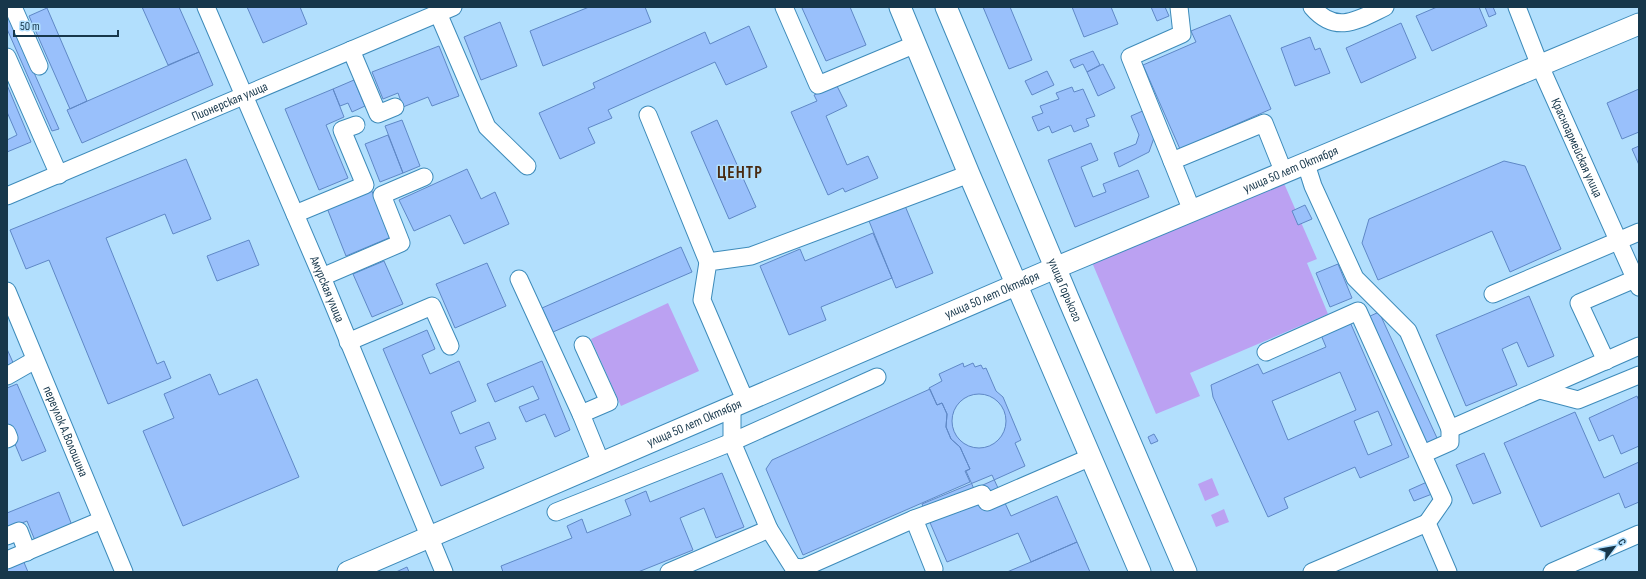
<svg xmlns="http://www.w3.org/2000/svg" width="1646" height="579" viewBox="0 0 1646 579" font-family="'Sofia Sans Condensed',sans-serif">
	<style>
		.green { fill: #bba1f2 }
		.building { fill: #99c0fb; stroke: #5f88c6; fill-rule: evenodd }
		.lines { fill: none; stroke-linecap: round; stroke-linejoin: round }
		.minor-casing { stroke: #3d8bba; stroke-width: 19 }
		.major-casing { stroke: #3d8bba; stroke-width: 23 }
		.minor { stroke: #fff; stroke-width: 17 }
		.major { stroke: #fff; stroke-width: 21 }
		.labels { text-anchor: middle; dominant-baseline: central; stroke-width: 3; stroke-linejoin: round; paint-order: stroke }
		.street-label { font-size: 13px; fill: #17374b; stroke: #b2dffd }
		.district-label { font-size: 17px; font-weight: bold; letter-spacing: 1px; fill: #492a10; stroke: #b2dffd }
	</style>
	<rect width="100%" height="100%" fill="#b2dffd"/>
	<path class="green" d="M1283 181 1317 259 1307 263 1328 314 1190 373 1200 396 1156 414 1091 260Z
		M668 303 699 371 621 406 591 339Z
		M1212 478 1219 495 1205 501 1198 484Z
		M1224 509 1229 522 1216 527 1211 515Z"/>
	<path class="building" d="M142 7H179L199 52 168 65Z
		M247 7H300L307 24 263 43Z
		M589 7H645L651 22 543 66 530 31Z
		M803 7H850L866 45 826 61 802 8Z
		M983 7H1010L1032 60 1009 69Z
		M1072 7H1111L1118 24 1084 37Z
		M1151 7H1165L1169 16 1157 21Z
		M1437 7H1479L1487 26 1432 51 1416 16Z
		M1485 7H1493L1496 14 1489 17Z
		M47 8 87 101 70 109 29 16Z
		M8 14 59 129 52 131 7 29Z
		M1230 15 1271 109 1180 149 1143 65 1196 42 1191 31Z
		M500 22 517 66 481 80 464 37Z
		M1401 23 1416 58 1361 83 1346 48Z
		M749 26 767 67 726 85 715 62 608 110 612 118 588 128 595 143 560 159 539 113 595 88 593 83 705 32 710 44Z
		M1310 37 1315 50 1320 48 1330 73 1295 86 1281 48Z
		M439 46 459 96 432 106 428 97 403 107 398 93 383 99 372 72Z
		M1093 51 1100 65 1087 72 1083 64 1074 68 1070 60Z
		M199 52 213 85 82 143 67 110Z
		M1103 64 1115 88 1098 96 1087 72Z
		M1047 71 1054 85 1032 95 1025 81Z
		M354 80 365 106 352 112 348 103 340 106 333 89Z
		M7 85 31 142 7 152V140L17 135 7 112Z
		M837 86 847 106 826 116 847 165 868 156 878 178 845 192 843 188 828 195 791 112 817 101 814 95Z
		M1072 87 1074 92 1083 89 1095 116 1086 119 1089 126 1074 132 1071 125 1052 133 1049 126 1038 131 1032 117 1043 113 1040 106 1059 99 1056 93Z
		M333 89 344 117 326 125 348 178 319 190 285 109Z
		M1639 89V132L1622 139 1607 103Z
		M1145 110 1155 135 1149 152 1119 167 1114 153 1136 144 1139 135 1131 116Z
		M402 120 420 166 403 173 385 126Z
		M717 120 756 207 729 219 691 132Z
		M388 135 403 173 380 182 365 144Z
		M1091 143 1098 160 1081 167 1093 197 1106 192 1103 184 1138 170 1149 197 1075 227 1048 160Z
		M1639 146V165L1632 149Z
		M186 159 211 219 173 234 165 214 106 238 157 364 164 361 171 378 108 404 49 260 26 269 10 230Z
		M1504 161 1525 166 1561 249 1510 272 1492 231 1378 280 1362 243 1369 219Z
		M467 169 481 199 495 192 509 224 464 244 450 215 414 231 399 200Z
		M371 189 391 237 346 256 327 208Z
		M903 201 933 273 896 288 867 216Z
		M1305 205 1312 219 1298 225 1292 211Z
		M873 233 892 278 821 307 826 320 789 335 760 266 800 249 805 261Z
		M249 240 259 265 217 281 207 256Z
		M681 247 692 272 553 332 542 308Z
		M384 261 403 304 372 317 353 274Z
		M487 263 506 306 455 328 436 284Z
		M1338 264 1352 298 1330 307 1316 273Z
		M1529 296 1554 356 1528 367 1517 342 1502 349 1517 385 1466 406 1436 335Z
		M1379 312 1437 438 1426 444 1368 317Z
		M1350 322 1409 457 1360 478 1355 467 1284 498 1288 508 1268 517 1213 397 1211 385 1258 364 1263 374 1326 347 1321 335ZM1340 372 1356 410 1288 440 1272 401Z
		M427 330 435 349 422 355 430 374 459 361 476 401 451 412 460 434 489 422 496 439 475 447 484 468 441 486 383 349Z
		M7 349 15 367 7 370Z
		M542 361 570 430 555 437 545 414 526 422 519 407 539 399 533 386 495 402 487 384Z
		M963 363 964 367 973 363 975 367 981 365 983 369 986 368 996 391 1003 397 1021 440 1015 443 1025 466 974 489 966 471 970 469 960 447 951 439 946 427 947 414 942 403 937 405 929 388 942 381 939 374Z
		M210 374 219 395 257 379 299 477 183 526 143 431 174 418 164 394Z
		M17 384 46 451 22 461 7 425V388Z
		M930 389 937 405 942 403 947 414 946 427 951 439 960 447 970 469 965 471 970 482 803 555 766 469 772 460Z
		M952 421a27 27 0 1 1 54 0a27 27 0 1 1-54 0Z
		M1637 396 1639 401V446L1621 454 1613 435 1599 441 1589 418Z
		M1378 411 1392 445 1368 455 1354 421Z
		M1575 412 1604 478 1639 462V502L1625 508 1619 493 1541 527 1504 443Z
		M1154 434 1158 441 1151 444 1148 437Z
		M1484 453 1501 493 1473 504 1456 465Z
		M722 473 744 527 716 538 704 508 680 518 693 550 638 572H503L501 566 572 538 567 526 582 519 587 533 631 515 625 500 646 491 650 502Z
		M992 475 1011 516 1057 496 1077 542 1031 562 1018 533 947 562 922 504Z
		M1427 482 1432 494 1414 501 1409 490Z
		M59 492 73 528 36 543 27 521 7 529V513Z
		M1077 542 1090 572H1007L1031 562Z
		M23 560 28 572H7V567Z
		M407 567 409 572H396Z"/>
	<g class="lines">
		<defs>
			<g id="minor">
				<path d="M13 7 39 66"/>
				<path id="s1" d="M206 7 322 277 444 572"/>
				<path d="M784 7 818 85 916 44"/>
				<path d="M1312 7C1336 35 1358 20 1385 7"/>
				<path id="s2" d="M1517 7 1540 66 1639 287"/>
				<path d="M438 13 487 127 527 166"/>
				<path d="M351 50 378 114 395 107"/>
				<path d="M7 57 59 175"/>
				<path d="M648 115 708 262"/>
				<path d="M1172 161 1130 57 1182 34 1179 7"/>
				<path d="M1306 164 1313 186 1355 278 1408 331 1450 429 1639 346"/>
				<path id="s3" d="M7 196 453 7"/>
				<path d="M1192 211 1172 161 1264 123 1284 173"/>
				<path d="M295 214 365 185 342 130 356 125"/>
				<path d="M322 277 401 243 382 195 424 177"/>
				<path d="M519 279 581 414 601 463"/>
				<path id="s4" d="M7 291 124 572"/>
				<path d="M1493 294 1639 232"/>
				<path d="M348 342 432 306 450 346"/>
				<path d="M1266 352 1358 311 1443 500 1427 523 1448 572"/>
				<path d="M1606 361 1579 303 1635 279"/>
				<path d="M7 376 35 360"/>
				<path d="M1540 390 1578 400 1639 375"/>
				<path d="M745 400 702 300 708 262 751 256 969 174"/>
				<path d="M581 414 609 402 583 345"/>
				<path d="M7 433 9 438 7 439"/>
				<path d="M1423 454 1450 442V429"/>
				<path d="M556 512 732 442 877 377"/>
				<path d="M914 519 934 569"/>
				<path d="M769 529 793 567 803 568 914 519 982 494 987 502 1091 457"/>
				<path d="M7 536 19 531 27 552"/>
				<path d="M7 560 102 520"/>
				<path d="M669 572 769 529 732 442V407"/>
				<path d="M1312 572 1427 523"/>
				<path d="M1552 572 1639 534"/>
			</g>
			<g id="major">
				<path d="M900 7 969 174 1140 572"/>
				<path id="s5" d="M946 7 1068 298 1186 572"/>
				<path id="s6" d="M348 572 1055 268 1639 24"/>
			</g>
		</defs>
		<use href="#minor" class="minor-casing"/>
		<use href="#major" class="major-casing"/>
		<use href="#minor" class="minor"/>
		<use href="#major" class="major"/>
	</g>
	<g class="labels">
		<g class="street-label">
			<text stroke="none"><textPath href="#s3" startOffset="242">Пионерская улица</textPath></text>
			<text stroke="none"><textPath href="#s2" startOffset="153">Красноармейская улица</textPath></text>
			<text stroke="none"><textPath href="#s6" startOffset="1025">улица 50 лет Октября</textPath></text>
			<text stroke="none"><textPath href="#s1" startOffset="307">Амурская улица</textPath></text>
			<text stroke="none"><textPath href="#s5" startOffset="307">улица Горького</textPath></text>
			<text stroke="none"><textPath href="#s6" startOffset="701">улица 50 лет Октября</textPath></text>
			<text stroke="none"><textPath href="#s6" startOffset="377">улица 50 лет Октября</textPath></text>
			<text stroke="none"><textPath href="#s4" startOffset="152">переулок А.Волошина</textPath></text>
		</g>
		<g class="district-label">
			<text x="740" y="173">ЦЕНТР</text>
		</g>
	</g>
	<rect width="1646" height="579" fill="none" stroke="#17374b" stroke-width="16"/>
	<g transform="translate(1614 547) rotate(58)" stroke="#b2dffd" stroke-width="3" paint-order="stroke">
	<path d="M0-3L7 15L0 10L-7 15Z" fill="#17374b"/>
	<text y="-6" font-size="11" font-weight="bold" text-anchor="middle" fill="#17374b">С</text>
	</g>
	<path d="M14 30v6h104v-6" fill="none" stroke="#17374b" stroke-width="2"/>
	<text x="20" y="30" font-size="12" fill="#17374b" stroke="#b2dffd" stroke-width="3" paint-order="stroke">50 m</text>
</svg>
